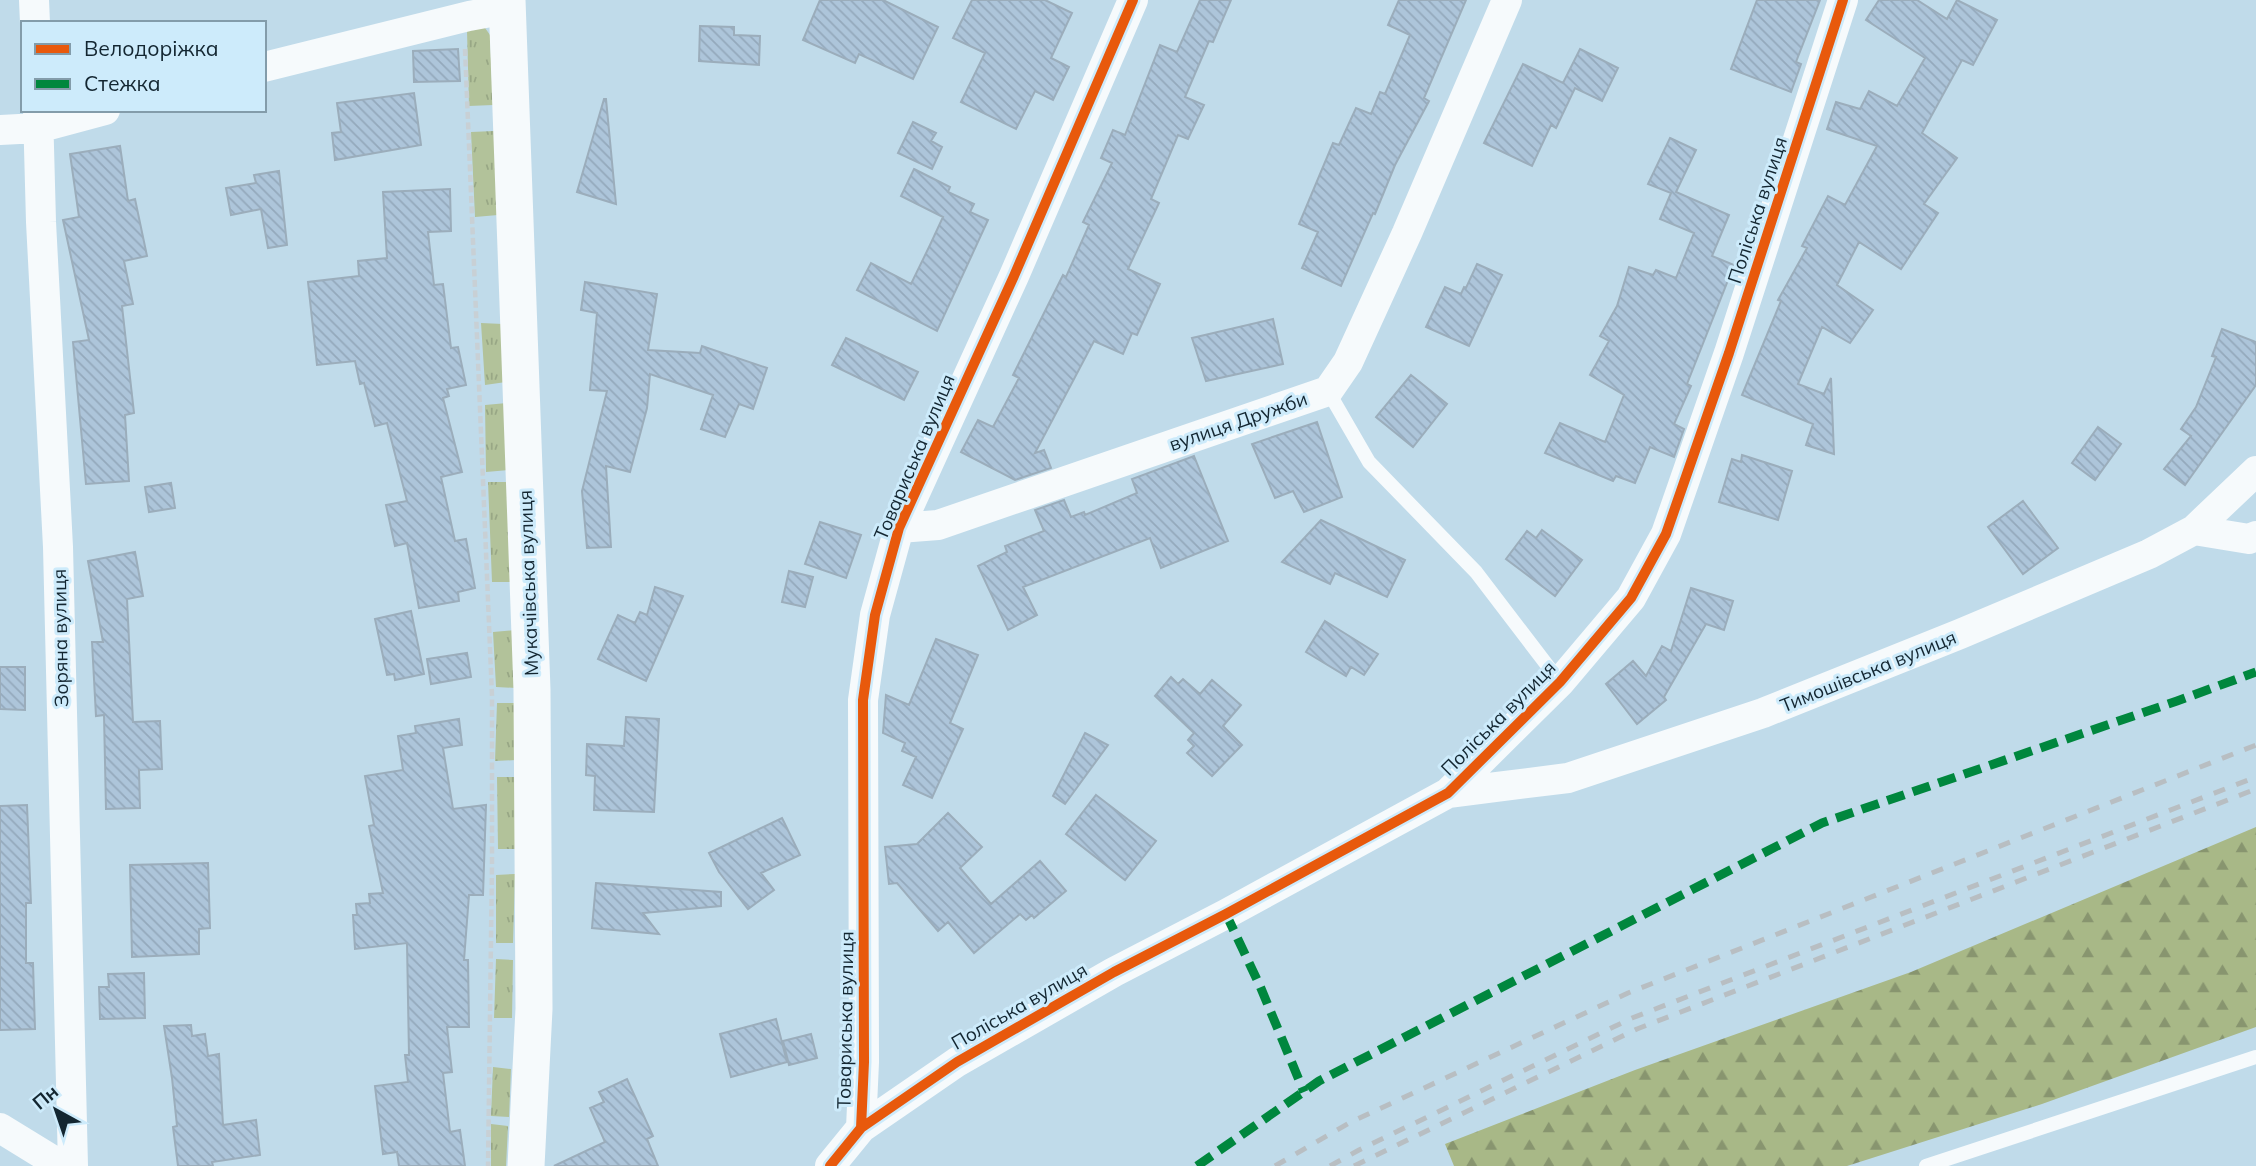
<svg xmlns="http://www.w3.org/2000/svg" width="2256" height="1166" viewBox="0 0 2256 1166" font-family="Mulish,sans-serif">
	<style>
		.grass { fill: url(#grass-tufts) }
		.forest { fill: url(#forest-firs) }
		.building { fill: url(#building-back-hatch); stroke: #9badbb; stroke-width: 2 }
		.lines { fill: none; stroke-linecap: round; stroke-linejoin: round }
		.path { stroke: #c8d0d5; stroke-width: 4.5; stroke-dasharray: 7 3.5; stroke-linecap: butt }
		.service { stroke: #f6fafc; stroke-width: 14 }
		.minor { stroke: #f6fafc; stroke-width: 30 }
		.tertiary { stroke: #f6fafc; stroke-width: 37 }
		.rail { stroke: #b8bec2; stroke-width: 5; stroke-dasharray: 12 12; stroke-linecap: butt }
		.quiet { stroke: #00873e; stroke-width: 9; stroke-dasharray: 18 9; stroke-linecap: butt }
		.cycleway-casing { stroke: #cdebfb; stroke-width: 15 }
		.cycleway { stroke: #e8590c; stroke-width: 10 }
		.labels { text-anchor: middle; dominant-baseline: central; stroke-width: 6; stroke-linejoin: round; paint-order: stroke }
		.street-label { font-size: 19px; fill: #132631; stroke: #cdebfb }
	</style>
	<defs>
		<pattern id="grass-tufts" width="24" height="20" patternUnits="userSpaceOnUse" patternTransform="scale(1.75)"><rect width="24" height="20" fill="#b2c29a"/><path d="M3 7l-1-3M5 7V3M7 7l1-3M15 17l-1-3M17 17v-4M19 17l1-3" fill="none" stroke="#98a785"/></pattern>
		<pattern id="forest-firs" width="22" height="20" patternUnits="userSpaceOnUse" patternTransform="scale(1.75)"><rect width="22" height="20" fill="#a8b887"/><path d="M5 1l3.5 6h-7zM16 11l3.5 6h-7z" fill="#88956f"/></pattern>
		<pattern id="building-back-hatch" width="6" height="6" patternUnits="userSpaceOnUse" patternTransform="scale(1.75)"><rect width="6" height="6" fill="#adc5da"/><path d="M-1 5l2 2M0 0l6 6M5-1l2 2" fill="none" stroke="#94a9bc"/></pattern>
	</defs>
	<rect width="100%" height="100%" fill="#c0dbea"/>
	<path class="grass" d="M483 25 490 35 493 105 469 106 467 31Z
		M494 131 498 215 475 217 471 132Z
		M481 323 503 324 506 382 485 385Z
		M507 403 509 470 486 472 485 405Z
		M488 482H511L514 582H492Z
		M515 630 516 688 496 687 493 632Z
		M497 703H514L516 760 495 761Z
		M497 777H516L515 849H498Z
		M515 874 513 943H496V875Z
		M496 959 513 960 512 1018H494Z
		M493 1067 511 1069 509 1117 491 1116Z
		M491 1124 508 1126 506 1166H491Z"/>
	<path class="forest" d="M2256 827V1027L2042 1104 1847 1166H1454L1445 1144 1635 1070 1911 972Z"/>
	<path class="building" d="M820 0H883L938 27 913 79 859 54 855 63 803 40Z
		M972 0H1045L1072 13 1051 58 1069 67 1053 100 1035 91 1016 129 961 102 985 53 953 38Z
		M1200 0H1231L1213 42 1209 41 1185 97 1204 105 1188 139 1178 135 1151 199 1159 203 1128 269 1160 284 1137 335 1132 333 1123 354 1094 341 1035 453 1044 450 1051 468 1015 480 961 452 978 420 993 427 1019 378 1013 375 1063 275 1066 277 1089 225 1083 222 1112 163 1101 158 1113 130 1125 135 1160 45 1177 52Z
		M1399 0H1466L1424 98 1429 101 1395 165 1375 214 1373 213 1341 286 1302 268 1318 232 1299 224 1333 143 1339 145 1356 108 1371 114 1380 92 1385 94 1410 35 1388 25Z
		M1757 0H1820L1796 62 1801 64 1791 92 1731 69Z
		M1879 0H1917L1947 19 1957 0 1997 20 1973 65 1962 60 1922 133 1957 158 1924 204 1938 213 1901 269 1859 242 1837 285 1873 310 1850 343 1822 327 1798 384 1824 394 1831 378 1834 454 1806 445 1813 424 1742 395 1781 301 1778 300 1807 248 1802 246 1828 196 1845 205 1877 146 1827 129 1836 102 1860 109 1869 91 1897 106 1925 58 1866 20Z
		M700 26 734 27V35L760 36 759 65 699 61Z
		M458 49 460 81 414 82 413 51Z
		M1580 49 1618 68 1602 101 1575 88 1556 128 1551 125 1532 166 1484 143 1523 64 1563 83Z
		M414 93 421 145 335 160 332 133 341 132 337 103Z
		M604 99H606L616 204 577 192Z
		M913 122 936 133 931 141 942 147 932 169 898 153Z
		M1670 138 1696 150 1676 192 1729 215 1712 256 1734 265 1687 384 1691 386 1674 424 1684 429 1674 457 1650 447 1635 483 1616 476 1613 481 1545 453 1560 423 1605 442 1624 395 1590 375 1609 341 1600 336 1617 306 1629 267 1653 275 1656 270 1676 278 1694 233 1660 219 1671 193 1648 184Z
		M120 146 128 201 135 199 147 256 124 261 133 304 122 306 134 413 125 415 129 481 86 484 73 342 89 340 63 220 79 217 70 154Z
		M914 169 950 187 948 192 974 204 970 212 988 220 937 331 857 290 871 263 911 284 930 245 943 217 901 196Z
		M279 171 287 245 268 248 261 209 231 215 226 188 256 183 254 175Z
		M450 189 451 231 428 232 434 285 443 284 451 348 458 347 466 385 447 389 449 396 443 398 462 472 441 477 455 541 466 539 475 588 458 592 459 601 419 608 407 543 395 546 386 505 407 501 387 423 375 426 364 383 360 384 355 361 317 365 308 282 359 276 358 261 387 258 383 192Z
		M1477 264 1502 275 1469 346 1426 327 1445 287 1461 294 1464 287 1466 288Z
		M585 282 657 294 648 350 700 353 702 346 767 368 753 409 739 404 725 437 701 429 713 395 650 374 647 408 630 472 606 466 611 547 587 548 582 491 607 391 590 390 597 313 581 310Z
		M1273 319 1283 364 1206 381 1192 338Z
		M2222 329 2256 342V385L2185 485 2164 469 2191 436 2181 429 2196 407 2216 357 2212 356Z
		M846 338 918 372 904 400 832 365Z
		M1411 375 1447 404 1413 447 1376 417Z
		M1317 422 1342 497 1304 512 1293 491 1275 498 1252 444Z
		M2098 427 2121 444 2095 480 2072 463Z
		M1742 455 1792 471 1778 520 1719 502 1732 459 1741 462Z
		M1194 456 1228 541 1161 568 1150 538 1023 587 1037 615 1008 630 978 566 1007 552 1005 546 1044 531 1035 510 1064 500 1071 517 1084 512 1085 515 1137 493 1132 479Z
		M171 483 175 508 149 512 145 487Z
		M2023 501 2058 548 2023 574 1988 527Z
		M1321 520 1405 560 1387 597 1335 573 1330 584 1282 562Z
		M820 522 861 535 846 578 805 564Z
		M1542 530 1582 560 1555 596 1506 559 1527 531 1536 538Z
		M135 552 143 596 127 599 133 722 160 721 162 769 139 770 140 808 106 809 104 715 96 716 92 642H103L88 561Z
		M789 571 813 577 805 607 782 602Z
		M655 587 683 596 646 681 598 659 618 615 635 623 640 612 647 615Z
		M1691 588 1733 601 1724 630 1706 624 1664 697 1666 700 1637 724 1606 684 1633 661 1646 676 1662 646 1671 651Z
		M411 611 424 674 395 680 394 674 387 675 375 619Z
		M1325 621 1378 654 1364 675 1351 667 1346 676 1306 652Z
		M936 639 978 655 950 723 963 729 932 798 903 785 916 757 902 751 905 743 883 733 886 695 909 705Z
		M467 653 471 677 431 684 427 659Z
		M0 667H25V710L0 709Z
		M1171 677 1178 684 1183 679 1200 694 1212 680 1241 705 1223 726 1242 745 1212 776 1187 753 1194 746 1188 740 1194 733 1155 696Z
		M626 717 659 719 654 812 594 810 595 776 586 775 587 744 624 746Z
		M459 719 462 745 443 748 453 809 486 805 483 895H469L464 960H468L469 1027H447L452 1072 443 1073 450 1132 460 1130 465 1166H399L397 1152 383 1154 375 1086 408 1082 405 1055H409L407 943 355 949 353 915H357L356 904 370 903 369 894 383 893 369 826 374 825 365 776 403 770 398 736 416 733 415 726Z
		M1085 733 1108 745 1065 804 1053 796Z
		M1096 795 1156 841 1125 880 1066 834Z
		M27 805 31 903H26V963H33L35 1029 0 1030V806Z
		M948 813 982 847 960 868 991 904 1040 861 1066 891 1034 918 1032 915 1026 920 1020 914 974 953 948 922 938 931 897 883 889 884 885 847 917 844Z
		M782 818 800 855 761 873 774 890 748 909 719 872 709 853Z
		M208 863 210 928 199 929V954L132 957 130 865Z
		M596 883 721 892V906L643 913 659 934 592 928Z
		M144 973 145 1018 100 1019 99 987H109L108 974Z
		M776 1019 787 1062 731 1077 720 1034Z
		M191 1025 192 1036 205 1034 208 1056 219 1054 223 1125 256 1120 260 1155 212 1162 213 1166H178L173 1127 177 1126 172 1078 164 1026Z
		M811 1034 817 1058 789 1065 783 1041Z
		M627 1079 653 1136 647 1139 658 1166H554L605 1142 590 1108 604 1102 599 1092Z"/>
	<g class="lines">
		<path class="path" d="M465 49 492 696V863L488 1166"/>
		<path class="service" d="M1328 391 1369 462 1476 572 1560 682
			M1926 1166 2256 1057"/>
		<path class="minor" d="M34 0 35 23
			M264 67 469 16 507 9
			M38 110 41 222 58 547 73 1166
			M0 130 38 128 105 110
			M899 528 938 525 1328 391 1348 362 1407 233 1507 0
			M2194 530 2249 539 2256 536
			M1448 793 1568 778 1763 713 1960 634 2149 554 2194 530 2256 471
			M0 1128 62 1166
			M861 1128 864 1062 863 700 875 615 899 528 1014 276 1133 0
			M830 1166 861 1128 957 1062 1114 972 1226 914 1448 793 1560 682 1631 598 1666 534 1729 353 1843 0"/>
		<path class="tertiary" d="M507 0 532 690 534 1009 526 1166"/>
		<path class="rail" d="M1275 1166 1349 1123 1628 993 2256 745
			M1330 1166 1359 1150 1632 1018 2256 777
			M1354 1166 1637 1029 2256 789"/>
		<path class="quiet" d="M1226 914 1260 986 1304 1092
			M1197 1166 1319 1081 1822 823 2177 701 2256 672"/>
		<defs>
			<path id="cycleway" d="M861 1128 864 1062 863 700 875 615 899 528 1014 276 1133 0
				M830 1166 861 1128 957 1062 1114 972 1226 914 1448 793 1560 682 1631 598 1666 534 1729 353 1843 0"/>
		</defs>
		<use href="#cycleway" class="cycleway-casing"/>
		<use href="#cycleway" class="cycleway"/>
	</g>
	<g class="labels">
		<g class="street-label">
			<text transform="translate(1757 210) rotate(-72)">Поліська вулиця</text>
			<text transform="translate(1238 421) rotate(-19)">вулиця Дружби</text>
			<text transform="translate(914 457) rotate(-67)">Товариська вулиця</text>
			<text transform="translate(528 583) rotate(-92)">Мукачівська вулиця</text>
			<text transform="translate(60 638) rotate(-91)">Зоряна вулиця</text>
			<text transform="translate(1868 671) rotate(-22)">Тимошівська вулиця</text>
			<text transform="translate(1498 718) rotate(-45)">Поліська вулиця</text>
			<text transform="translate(1019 1006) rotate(-30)">Поліська вулиця</text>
			<text transform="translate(845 1020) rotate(-89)">Товариська вулиця</text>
		</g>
	</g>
	<rect x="21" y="21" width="245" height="91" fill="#cdebfb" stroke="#839caa" stroke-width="2"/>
	<rect x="35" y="44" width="35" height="10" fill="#e8590c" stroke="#839caa" stroke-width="2"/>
	<text x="84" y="56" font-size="21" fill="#132631">Велодоріжка</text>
	<rect x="35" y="79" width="35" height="10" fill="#00873e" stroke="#839caa" stroke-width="2"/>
	<text x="84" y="91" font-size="21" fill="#132631">Стежка</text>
	<g transform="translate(56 1110) rotate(320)" stroke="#cdebfb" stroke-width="5" paint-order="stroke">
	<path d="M0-5L12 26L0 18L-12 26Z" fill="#132631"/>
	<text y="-10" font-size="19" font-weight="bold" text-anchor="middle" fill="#132631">Пн</text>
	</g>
</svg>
